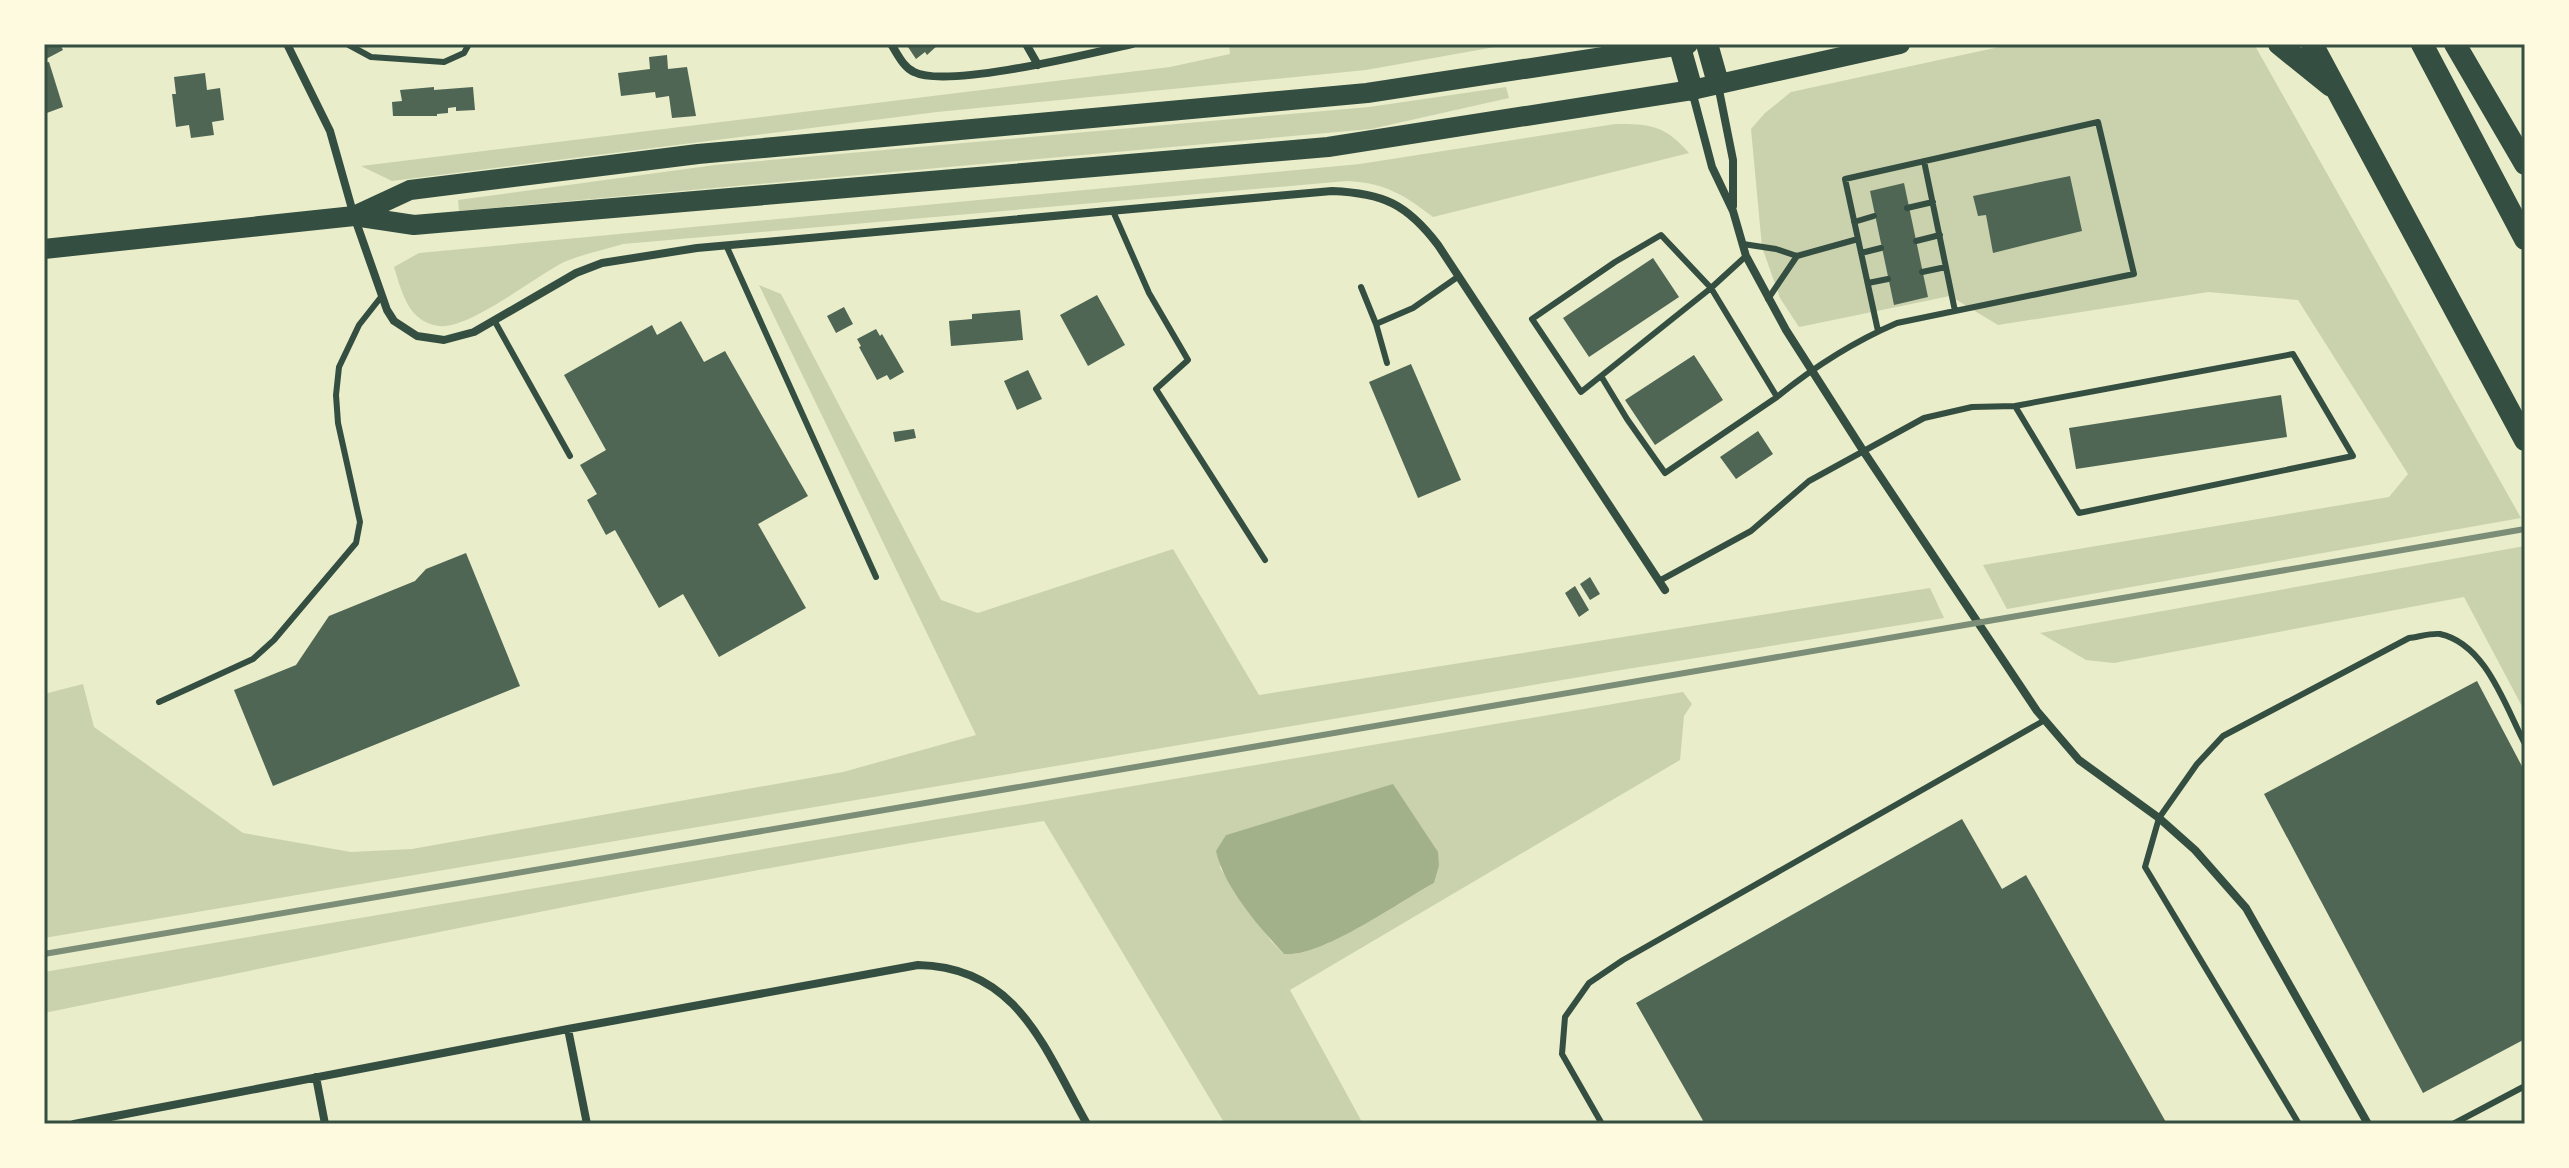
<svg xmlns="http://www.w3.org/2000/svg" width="2569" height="1168" viewBox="0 0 2569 1168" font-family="Lato,sans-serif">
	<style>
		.green { fill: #cad2ad; fill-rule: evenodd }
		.water { fill: #a3b18a }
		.building { fill: #4f6655 }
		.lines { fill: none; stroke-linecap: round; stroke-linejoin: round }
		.service { stroke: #344e41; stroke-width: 6 }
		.minor { stroke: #344e41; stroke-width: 8 }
		.primary { stroke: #344e41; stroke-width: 20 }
		.motorway { stroke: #344e41; stroke-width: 22 }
		.rail { stroke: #7c8e77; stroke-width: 6 }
		.neatline { fill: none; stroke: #344e41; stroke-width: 3 }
	</style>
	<rect width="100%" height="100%" fill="#e9edc9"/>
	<path class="green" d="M1229 44H1512L1366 70 937 112 392 181 361 166 1170 67 1230 54Z
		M2013 44H2254L2521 518 2007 609 1983 565 2389 497 2408 474 2298 300 2208 292 1998 325 1950 296 1799 327 1780 298 1762 247 1751 129 1765 113 1791 92Z
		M1506 87 1509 98 1371 129 459 211 458 200 715 165 1369 107Z
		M1615 124C1650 124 1665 125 1689 153L1433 217C1403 194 1385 183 1347 181L623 244C604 250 583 254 564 262 536 276 468 330 439 326 408 322 402 292 394 267L419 253 1360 164Z
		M759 285 781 294 941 600 978 613 1173 549 1259 695 1930 588 1944 618 1615 671 44 938V694L83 684 94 727 243 833 351 852 412 849 843 772 976 735Z
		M2525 546V712L2464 597 2114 663 2086 660 2040 633Z
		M1683 692 1692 704 1684 716 1680 760 1290 990 1363 1124H1225L1044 821C708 874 376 945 44 1013V972ZM1393 785 1439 866 1434 883C1399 902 1321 958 1284 954L1271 941 1220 868 1226 835Z"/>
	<path class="water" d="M1393 784 1438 852 1439 866 1434 883C1399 902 1321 958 1284 954 1259 927 1224 887 1216 851L1226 835Z"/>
	<path class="building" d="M44 44H60L63 50 44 60Z
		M906 44H939L927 55 925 52 916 59Z
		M667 55 668 69 687 67 696 116 672 118 669 96 656 98 655 92 621 96 618 73 650 69 649 57Z
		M49 62 63 107 44 114V63Z
		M205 73 207 90 220 88 224 120 212 122 214 135 191 138 189 125 176 127 172 94H176L174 77Z
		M434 87V90L473 87 475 110 456 111V107L448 108V113L437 114V116H393L392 102 402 101 400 90Z
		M2070 176 2082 231 1993 253 1986 215 1978 216 1973 196Z
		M1904 183 1928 297 1894 305 1870 191Z
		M1653 258 1679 297 1589 357 1563 318Z
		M1097 295 1125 345 1088 366 1060 315Z
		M844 307 853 324 836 333 827 316Z
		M1020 310 1023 340 951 346 949 321 972 319V314Z
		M681 321 704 362 725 351 808 496 758 524 806 608 719 657 683 594 659 608 615 530 606 535 587 500 597 494 580 465 606 450 564 375 652 325 657 335Z
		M876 329 880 336 882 334 904 372 890 380 887 375 877 380 859 347 861 346 857 339Z
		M1694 355 1723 400 1655 445 1625 400Z
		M1411 364 1461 480 1418 498 1369 382Z
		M1028 370 1042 399 1017 410 1004 381Z
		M2281 395 2287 437 2076 469 2069 428Z
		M914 429 916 438 895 442 893 432Z
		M1758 431 1773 454 1736 479 1720 457Z
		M466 553 520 686 273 786 234 690 296 665 329 616 415 581 426 569Z
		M1590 577 1600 594 1590 600 1580 584Z
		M1575 586 1589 610 1579 617 1565 593Z
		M2477 681 2525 772V1039L2423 1093 2264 794Z
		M1962 819 2002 889 2026 875 2167 1124H1705L1636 1003Z"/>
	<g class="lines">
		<path class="service" d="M347 44 371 57 444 62 464 53 469 44
			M1924 161 1955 311
			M1907 208 1933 202
			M1113 211 1149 293 1188 360 1156 389 1265 560
			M1854 222 1874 216
			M1916 241 1940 235
			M1743 244 1776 249 1797 256 1858 239
			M726 245 876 577
			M1861 253 1881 248
			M1922 272 1946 267
			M1868 283 1888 279
			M1361 287 1376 324
			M1768 299 1797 256
			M494 320 570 456
			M1387 363 1376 324 1413 308 1459 276
			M1601 376 1627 419 1665 473 1777 397 1711 288 1581 392 1532 319 1615 262 1661 235 1711 288 1746 256
			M1777 397C1815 366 1853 342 1897 323L2134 274 2098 122 1845 179 1878 331
			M1659 581 1751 531 1809 481 1924 418 1972 407 2015 406 2079 513 2353 456 2293 354 2015 406
			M159 702 253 659 274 640 356 543 360 522 338 423 336 395 339 367 359 325 381 297
			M1602 1124 1562 1054 1565 1017 1589 983 1623 960 2045 720
			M2299 1124 2145 867 2159 818 2197 764 2223 736 2409 638C2418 637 2431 633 2440 634 2486 644 2505 706 2525 744
			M2453 1124 2525 1086"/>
		<path class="minor" d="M287 44 330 131 354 216 387 310 394 321 417 336 444 340 474 332 576 273 602 263 697 248 1332 191C1383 193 1407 204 1438 245L1665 590
			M891 44C897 53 903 67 914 72 947 89 1092 53 1132 44
			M1026 44 1038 65
			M1718 85 1733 160V206
			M1692 91 1712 167 1733 211 1746 256 1786 330 1864 452 2037 711 2079 760 2159 818 2195 850 2246 908 2368 1124
			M568 1029 587 1124
			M316 1077 325 1124
			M74 1124 568 1029 918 965C1018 967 1044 1048 1087 1124"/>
		<path class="primary" d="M354 216 410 190 698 154 1367 93 1688 44
			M44 249 354 216 414 225 1328 147 1692 90 1900 44"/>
		<path class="motorway" d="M1679 44 1692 90
			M1707 44 1718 83
			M2279 44 2331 86
			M2312 44 2525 440
			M2422 44 2525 239
			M2455 44 2525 164"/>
		<path class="rail" d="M44 954 2525 529"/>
	</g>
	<rect width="2569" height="1168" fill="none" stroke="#fefae0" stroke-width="92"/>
	<rect x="46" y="46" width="2477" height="1076" class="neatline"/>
</svg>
